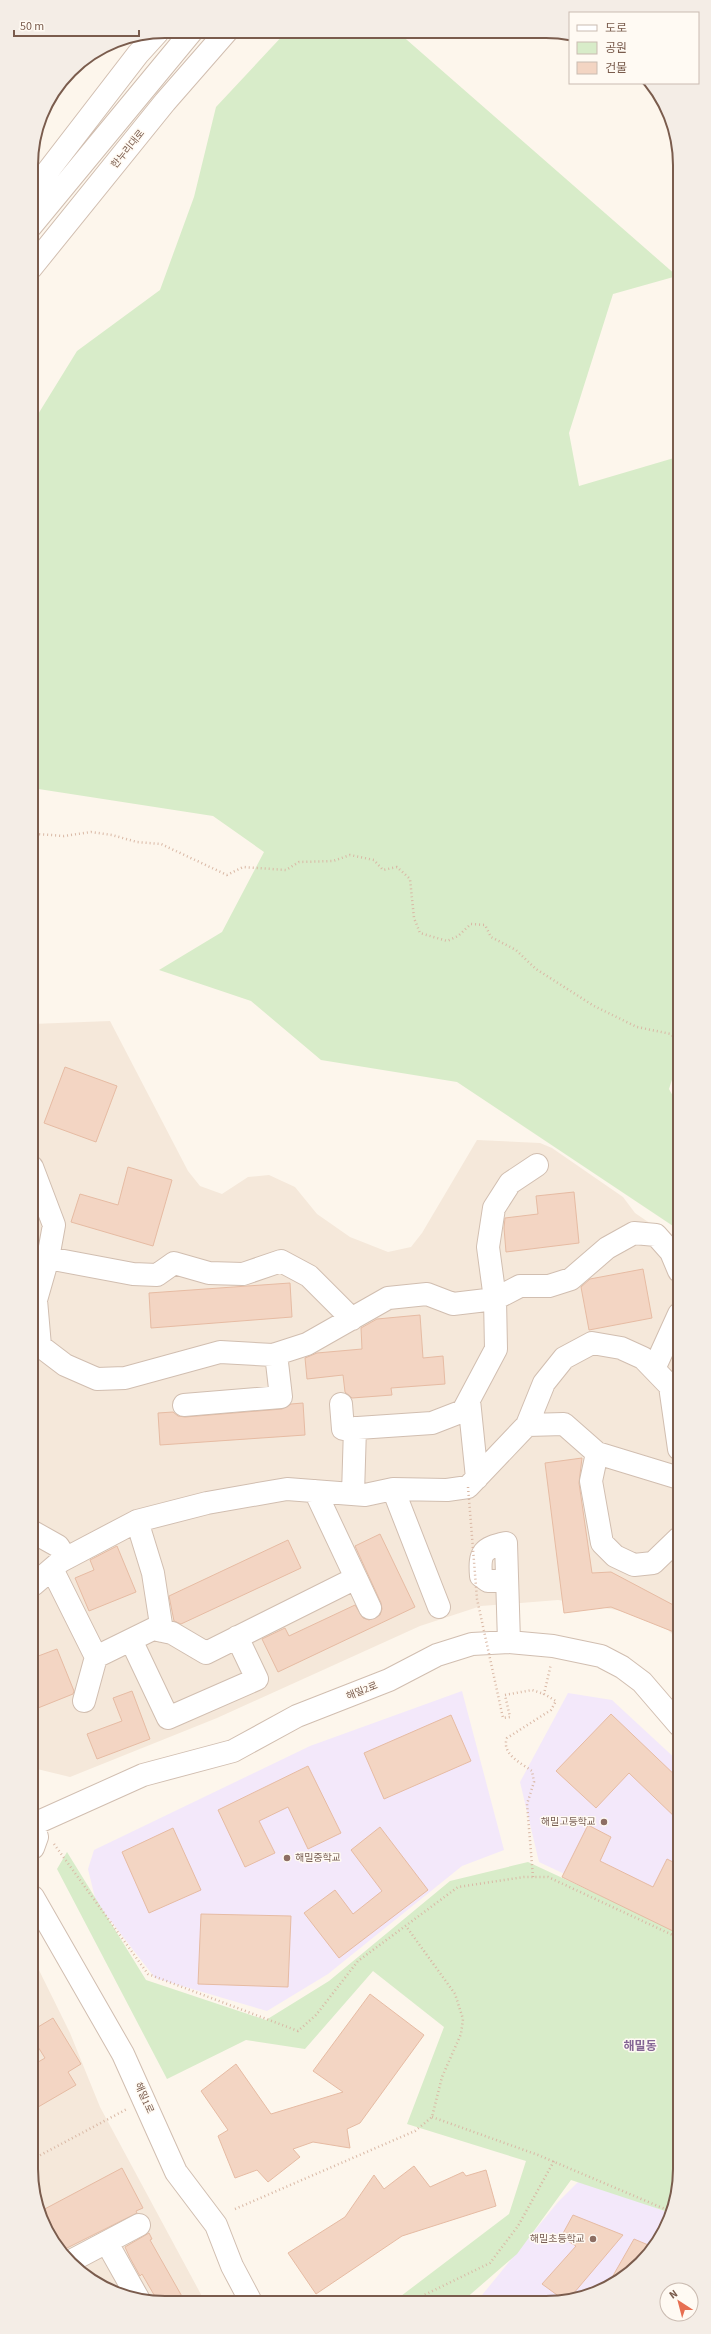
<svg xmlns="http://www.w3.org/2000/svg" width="711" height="2334" viewBox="0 0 711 2334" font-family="'Source Sans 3','Noto Sans KR',sans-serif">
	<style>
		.residential { fill: #f5e8da }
		.education { fill: #f3e8fa }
		.green { fill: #d8ecc9 }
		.building { fill: #f3d5c3; stroke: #e6bba3 }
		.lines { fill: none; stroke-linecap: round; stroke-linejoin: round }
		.minor-casing { stroke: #d1beb0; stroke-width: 24 }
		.path { stroke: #d9b8a5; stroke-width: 2.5; stroke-dasharray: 1 3; stroke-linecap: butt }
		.minor { stroke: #fff; stroke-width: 22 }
		.path-bridge { stroke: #d9b8a5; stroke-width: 2.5; stroke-dasharray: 1 3; stroke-linecap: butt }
		.education-dot { fill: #8d6e63; stroke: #fffaf3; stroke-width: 1.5 }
		.labels { text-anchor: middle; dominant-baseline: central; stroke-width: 3; stroke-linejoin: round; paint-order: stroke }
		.street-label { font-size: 10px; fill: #7a5c4d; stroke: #fffaf3 }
		.education-label { font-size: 10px; fill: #785e54; stroke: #fffaf3; text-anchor: end }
		.quarter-label { font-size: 12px; font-weight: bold; fill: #846695; stroke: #fffaf3 }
		.rim { fill: none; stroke: #7a5c4d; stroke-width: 2 }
	</style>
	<rect width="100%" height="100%" fill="#fdf6ec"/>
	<path class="residential" d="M110 1021 188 1171 200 1186 222 1194 248 1177 269 1175 295 1187 317 1214 350 1237 388 1252 411 1247 422 1233 477 1140 540 1143 552 1148 623 1197 635 1213 679 1243V1641L668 1630 628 1612 558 1600 481 1606 420 1626 217 1718 70 1777 33 1768 32 1024Z
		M33 1958 70 2033 100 2107 204 2300H139L106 2289 70 2264 45 2228 34 2195Z"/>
	<path class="education" d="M462 1691 504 1850 462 1866 328 1974 267 2011 155 1978 96 1902 88 1869 94 1850 310 1746Z
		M568 1693 612 1700 679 1762V1928L539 1862 520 1782Z
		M582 2178 671 2214 670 2220 647 2258 613 2285 572 2300H478L558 2202Z"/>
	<path class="green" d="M286 32 399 33 677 276 613 294 569 433 579 486 674 458 678 459V1061L669 1089 679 1107V1230L457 1082 321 1060 251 1001 159 970 222 932 264 852 213 816 32 788V424L77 351 160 290 194 197 216 107Z
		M67 1852 146 1980 266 2020 329 1981 450 1881 528 1862 679 1932 680 2178 671 2213 571 2180 517 2254 464 2300H404L401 2296 509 2214 526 2161 407 2124 444 2027 373 1971 305 2049 246 2040 167 2079 57 1869Z"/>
	<path class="building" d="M65 1067 117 1086 96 1142 44 1123Z
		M128 1167 172 1180 153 1246 71 1222 80 1194 118 1205Z
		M574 1192 579 1243 506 1252 504 1228 505 1218 538 1214 536 1196Z
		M643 1269 652 1318 589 1330 581 1287 590 1279Z
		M290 1283 292 1317 151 1328 149 1293Z
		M420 1315 423 1358 443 1356 445 1384 391 1388 392 1395 352 1398 345 1392 343 1375 307 1379 305 1358 317 1353 362 1349 361 1328 377 1319Z
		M303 1403 305 1435 160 1445 158 1413 173 1412 178 1416 185 1417 282 1409 291 1404Z
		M582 1458 579 1483 592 1573 611 1572 679 1608V1634L611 1607 564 1613 545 1463Z
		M380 1534 415 1607 278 1672 262 1639 285 1628 289 1636 355 1605 363 1618 369 1620 380 1615 382 1609 381 1603 355 1546Z
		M288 1540 301 1568 181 1624 174 1621 169 1596Z
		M117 1546 136 1592 89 1611 75 1578 94 1570 90 1560Z
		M57 1649 74 1691 73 1694 33 1710V1658Z
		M132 1691 150 1739 97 1759 87 1734 122 1721 113 1698Z
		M611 1714 679 1779V1821L629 1773 596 1808 556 1771Z
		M451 1715 471 1761 384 1799 364 1753Z
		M308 1766 341 1833 308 1849 288 1807 259 1821 275 1853 245 1867 218 1810Z
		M588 1825 611 1837 600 1861 653 1887 667 1859 679 1865V1922L675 1932 562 1877Z
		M380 1827 428 1890 339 1958 304 1913 335 1890 353 1914 382 1891 351 1850Z
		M173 1828 201 1890 149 1913 122 1852Z
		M201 1914 291 1916 288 1987 198 1984Z
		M370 1994 424 2035 360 2123 347 2129 350 2148 313 2142 293 2149 300 2157 268 2182 257 2170 235 2178 218 2136 228 2130 201 2091 236 2064 271 2114 343 2092 313 2071Z
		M53 2018 81 2064 68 2072 76 2085 33 2110V2065L45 2058 33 2039V2030Z
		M414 2166 430 2187 463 2172 466 2176 486 2170 496 2206 402 2236 316 2294 288 2253 345 2217 374 2175 384 2189Z
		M122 2168 143 2208 136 2211 137 2213 61 2251 45 2228 39 2212Z
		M573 2215 623 2235 568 2300H564L542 2284 576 2246 561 2237Z
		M149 2233 152 2239 150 2240 184 2300H157L142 2274 140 2276 130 2258 125 2247Z
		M634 2239 653 2247 647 2258 613 2285 606 2288Z"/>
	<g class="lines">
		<defs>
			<path id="minor" d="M31 193 138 54 158 32
				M31 226 192 31
				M31 268 165 102 227 31
				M32 1167 54 1225 48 1258 36 1300 40 1346
				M48 1258 133 1274 157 1275 174 1263 209 1273 243 1274 281 1261 309 1276 352 1319
				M33 1344 40 1346 65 1365 97 1379 125 1378 220 1352 273 1355 307 1344 388 1298 427 1294 453 1304 495 1299 520 1286H549L571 1279 607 1248 634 1233 656 1235 671 1252 679 1271
				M654 1369 679 1314
				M469 1400 477 1478
				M341 1404 343 1429 432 1423 463 1411 496 1349 495 1299 488 1247 494 1208 510 1183 537 1165
				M184 1405 281 1397 276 1354
				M527 1425 564 1424 597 1453 679 1478
				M597 1453 591 1481 602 1543 615 1556 634 1565 653 1563 679 1538
				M393 1489 439 1607
				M353 1494 355 1428
				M137 1521 153 1573 162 1631
				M33 1532 58 1546 66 1558
				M52 1569 96 1657 84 1701
				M356 1578 370 1608
				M507 1581H488L481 1576C479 1552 483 1548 506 1543L509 1642
				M33 1585 61 1561 137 1521 207 1503 287 1489 365 1495 393 1489 447 1490 468 1487 527 1425 544 1383 564 1358 592 1343 621 1348 643 1358 670 1386 679 1449
				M131 1640 168 1718 257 1679 237 1637
				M96 1657 153 1629 172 1633 206 1653 356 1578 315 1491
				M33 1823 37 1837 33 1848
				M34 1824 143 1775 233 1751 297 1716 389 1680 437 1655 472 1644 509 1642 553 1646 601 1656 622 1667 642 1682 679 1725
				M33 1897 123 2054 176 2172 216 2225 232 2266 250 2300
				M107 2243 139 2300
				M69 2262 139 2225"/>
		</defs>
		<use href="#minor" class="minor-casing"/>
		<path class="path" d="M32 837 37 834 64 836 91 832 112 835 137 842 161 844 227 875 243 867 286 870 299 862 333 861 350 855 374 860 383 870 397 867 410 879 414 918 420 933 447 941 458 936 471 924 485 925 491 937 516 950 536 969 594 1006 637 1027 671 1034 678 1042
			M505 1695 532 1690 544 1694
			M54 1844 148 1974 298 2031 316 2015 358 1961 458 1887 524 1877H548L679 1938
			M533 1877 527 1804 534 1782 532 1771C521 1763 501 1754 507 1738L551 1710 556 1701 544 1694 551 1664
			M432 2117 538 2155 672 2212
			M33 2159 127 2109
			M235 2209 415 2131 432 2117 442 2077 461 2034 463 2019 455 1994 406 1926
			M414 2300 490 2263 518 2226 554 2161"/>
		<use href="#minor" class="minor"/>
		<path class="path-bridge" d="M468 1487 477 1599 503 1718 510 1717 505 1695"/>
	</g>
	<g class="education-dot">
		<circle cx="604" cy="1822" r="4"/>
		<circle cx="287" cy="1858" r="4"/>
		<circle cx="593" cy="2239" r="4"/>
	</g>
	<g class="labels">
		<g class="street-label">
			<text transform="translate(128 149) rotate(-51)">한누리대로</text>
			<text transform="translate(362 1691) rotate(-22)">해밀2로</text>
			<text transform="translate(144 2098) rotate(66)">해밀1로</text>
		</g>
		<g class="education-label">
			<text x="596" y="1822">해밀고등학교</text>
			<text x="295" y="1858" text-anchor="start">해밀중학교</text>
			<text x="585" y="2239">해밀초등학교</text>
		</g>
		<g class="quarter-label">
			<text x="640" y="2046">해밀동</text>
		</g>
	</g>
	<path d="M0 0H711V2334H0ZM165 38H546A127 127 0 0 1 673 165V2169A127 127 0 0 1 546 2296H165A127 127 0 0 1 38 2169V165A127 127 0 0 1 165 38Z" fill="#f4ede6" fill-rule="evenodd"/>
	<path class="rim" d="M165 38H546A127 127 0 0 1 673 165V2169A127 127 0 0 1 546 2296H165A127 127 0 0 1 38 2169V165A127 127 0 0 1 165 38Z"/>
	<rect x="569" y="12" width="130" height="72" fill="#fffaf3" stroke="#cabbb1"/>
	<rect x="577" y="25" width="20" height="6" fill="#ffffff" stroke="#cabbb1"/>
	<text x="605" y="32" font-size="12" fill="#7a5c4d">도로</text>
	<rect x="577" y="42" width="20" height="12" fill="#d8ecc9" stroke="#cabbb1"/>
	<text x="605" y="52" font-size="12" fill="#7a5c4d">공원</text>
	<rect x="577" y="62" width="20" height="12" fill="#f3d5c3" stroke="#cabbb1"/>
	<text x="605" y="72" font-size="12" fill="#7a5c4d">건물</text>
	<g transform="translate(679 2302) rotate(324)"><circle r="19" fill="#fffaf3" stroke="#cabbb1"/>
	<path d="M0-3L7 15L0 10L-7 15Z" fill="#e76f51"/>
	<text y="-6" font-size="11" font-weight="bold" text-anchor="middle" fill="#7a5c4d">N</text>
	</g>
	<path d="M14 30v6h125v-6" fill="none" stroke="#7a5c4d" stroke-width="2"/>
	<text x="20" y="30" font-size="12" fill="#7a5c4d" stroke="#fffaf3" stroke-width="3" paint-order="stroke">50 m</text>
</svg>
